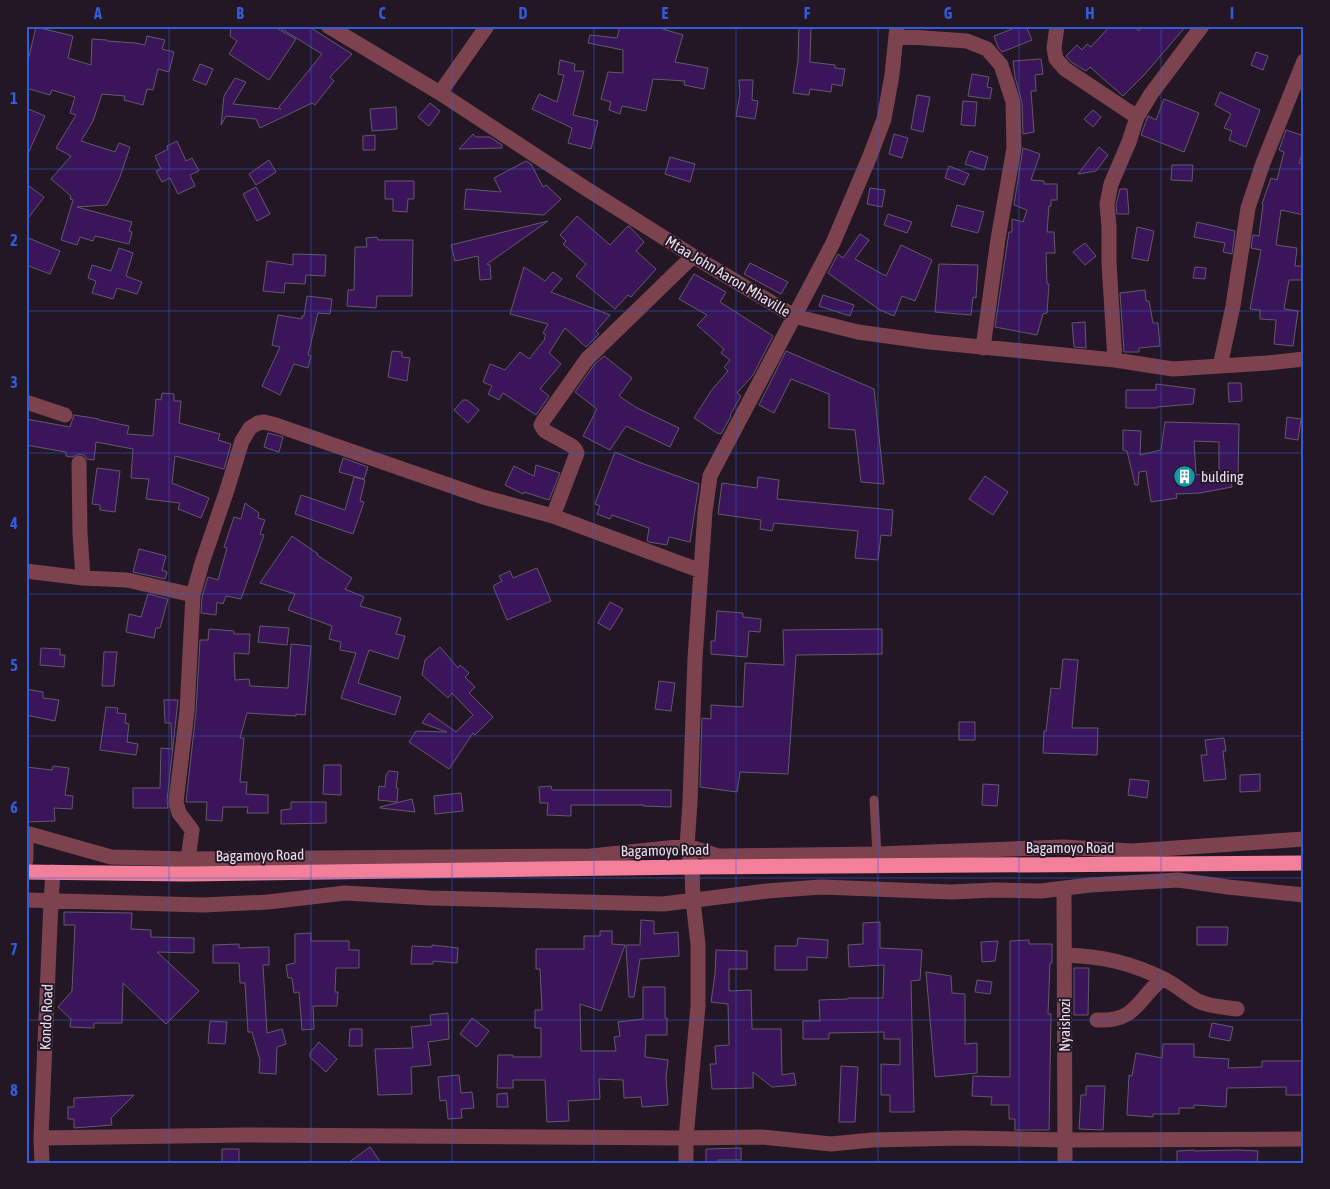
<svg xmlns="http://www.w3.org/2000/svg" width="1330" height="1189" viewBox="0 0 1330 1189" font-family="'Asap Condensed',sans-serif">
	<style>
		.building { fill: #3a1559; stroke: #62596d; fill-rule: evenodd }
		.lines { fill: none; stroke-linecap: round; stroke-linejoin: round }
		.lane { stroke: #7c434f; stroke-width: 9 }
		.street { stroke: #7c434f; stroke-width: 15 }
		.highway { stroke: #f2809a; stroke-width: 15 }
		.grid { fill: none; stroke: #315cda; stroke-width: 1; stroke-opacity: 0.55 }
		.labels { text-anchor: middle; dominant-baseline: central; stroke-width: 4; stroke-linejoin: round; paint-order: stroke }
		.street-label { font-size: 15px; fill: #e9dfea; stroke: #241725 }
		.poi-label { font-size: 15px; fill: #e9dfea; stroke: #241725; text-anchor: start }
		.neatline { fill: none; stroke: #315cda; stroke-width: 2 }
		.grid-label { font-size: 16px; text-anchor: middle; font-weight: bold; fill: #315cda }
	</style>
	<rect width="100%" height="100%" fill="#241725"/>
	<path class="building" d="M231 26H273L296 39 269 80 229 54 237 41 230 36Z
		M277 26H308L352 54 330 77 334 81 315 105 312 103 260 128 256 119 226 116 221 125 224 96 235 78 246 82 233 104 281 109 279 107 322 54Z
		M620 26H653L683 35 675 62 708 68 704 89 684 85 685 81 653 79 646 111 622 106 620 114 609 110 611 102 601 99 608 72 623 73V50L588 43 590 35 617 38Z
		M799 26H811L810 62 835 65V68L845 69 842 86 832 84 831 92 810 89 809 95 793 93 798 61Z
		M1020 26H1026L1032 40 1002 52 998 47 994 36Z
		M1110 26H1133L1139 31 1143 26H1186L1145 74 1123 96 1090 67 1086 71 1071 62 1066 56 1077 45 1082 50 1087 44 1091 47Z
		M36 27 73 36 68 58 91 65 92 39 107 40V41L135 43 145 45 147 36 165 40 162 49 174 52 169 72 158 69 153 90 147 89 143 105 124 100 125 96 102 94 93 121 81 141 115 152 119 143 130 147 120 177 107 205 77 207 132 222 129 231 132 232 129 244 95 236 93 241 80 237 77 245 61 240 73 200 70 199 71 196 51 179 71 156 56 148 76 115 70 113 75 97 52 90 50 95 26 88V69Z
		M1256 52 1268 56 1263 70 1251 65Z
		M1041 59 1043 74 1035 75 1036 91H1031L1034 132 1023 134 1022 102 1015 77 1013 61Z
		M560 60 575 64 574 71H584L573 115 598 121 591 149 568 143 572 128 532 109 539 94 557 102 564 75 558 74Z
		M200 64 213 69 206 85 193 80Z
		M972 74 989 77 987 87 992 88 990 99 968 96Z
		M739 80H753L752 100 758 101 755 119 736 116 740 94Z
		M1220 92 1260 110 1246 147 1229 140 1232 131 1224 128 1231 114 1215 105Z
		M917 95 930 97 923 132 911 129Z
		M1164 99 1199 113 1184 152 1141 135 1148 116 1156 120Z
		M963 101 977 102 975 126 961 125Z
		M430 103 440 111 429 126 418 117Z
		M396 107 397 129 372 131 370 109Z
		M26 108 45 116 26 158Z
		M1093 110 1101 117 1093 127 1084 119Z
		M1286 130 1304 136V150L1299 163 1304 165V215L1281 210 1276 245 1297 248 1295 266H1304V280H1289L1284 309 1298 311 1293 346 1274 344 1276 320 1260 319V310L1250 309 1261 250 1251 248 1253 235 1259 236 1263 205 1262 204 1271 178 1277 180 1284 152 1279 150Z
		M473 134 476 137H490L502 145V148L459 149Z
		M894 134 908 138 902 158 889 154Z
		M375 135V150H363V136Z
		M177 141 186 161 192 158 199 171 190 175 195 186 178 194 170 178 162 182 156 171 161 169 155 156 168 149 167 146Z
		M1099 147 1108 155 1096 171 1078 174Z
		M1023 148 1040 154 1031 180 1044 181V184H1057V200H1051V206H1049L1047 232H1054L1055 253H1046L1047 284H1049L1047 313 1043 314 1037 335 995 327 1009 232H1012V219L1023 222 1027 210 1014 205Z
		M970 151 988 157 984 170 965 164Z
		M670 157 695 164 690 182 665 174Z
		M269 160 276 172 256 185 249 174Z
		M526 161 531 164 543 187 546 185 561 199 544 215 464 209 466 189 501 192 494 178Z
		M1172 165H1193L1192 181 1171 180Z
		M949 166 969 174 964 185 945 178Z
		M385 181H414V199H408L407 212 393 211V199H385Z
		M26 184 44 197 26 221Z
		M256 187 270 214 257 221 243 194Z
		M870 188 885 190 882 207 867 204Z
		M1120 189H1127L1129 214H1117L1116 205Z
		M957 205 984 212 978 233 951 226Z
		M888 214 912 222 907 233 884 225Z
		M577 216 610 245 628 226 630 227 644 242 636 251 656 269 631 297 628 295 615 309 576 276 586 264 563 244 566 241 560 235Z
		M548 221 487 264 490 265 491 279 480 280 478 256 455 261 451 245Z
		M1197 222 1235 231 1232 254 1223 252 1225 243 1194 237Z
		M1137 227 1154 231 1148 261 1132 258Z
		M860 234 869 240 855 259 886 276 901 245 932 260 915 301 902 296 894 316 880 310 828 273 838 254 843 258Z
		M26 237 60 251 50 274 26 265Z
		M377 237 378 240H413L412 296H377L376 308 347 306 348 290H354L355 247H367L366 238Z
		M1085 243 1096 256 1085 265 1073 252Z
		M119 248 133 253 126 276 142 282 137 294 117 288 113 299 92 293 96 281 88 278 92 265 111 271Z
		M293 254 326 255 325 276 306 275 305 284 285 283 284 293 263 291 267 261 293 265Z
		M750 263 788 282 781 294 744 274Z
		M939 264 978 265 976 298 973 297 971 315 935 312Z
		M524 267 545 281 553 272 562 279 551 292 610 315 596 331 599 334 586 347 565 328 549 353 561 364 540 389 549 396 536 415 503 393 499 400 488 394 492 386 483 382 490 364 505 370 520 352 529 359 545 339 544 338 546 335 543 333 548 324 510 314Z
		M1195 267 1206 268 1205 279 1193 278Z
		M694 274 726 292 720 302 773 336 753 375 737 393 741 396 730 415 731 416 721 434 717 433 694 418 711 391 728 371 724 367 730 360 721 353 724 349 697 325 707 315 679 299Z
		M1145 290 1146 301H1149L1153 323H1158L1160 346 1139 348V352H1124L1120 293Z
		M823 295 854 305 850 316 819 306Z
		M307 296 332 299 330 314 318 313 308 355 311 356 308 368 294 364 280 395 262 386 280 347 272 345 278 315 302 319V316H304Z
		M1085 322 1086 348 1074 347 1072 323Z
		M392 351 402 352V357L410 358 407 381 388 377Z
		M786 351 874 389 884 484 861 482 855 430 829 428V394L791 379 774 413 759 405Z
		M604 356 632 378 619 396 637 408 679 428 670 447 626 426 610 450 583 436 597 409 575 392 594 365Z
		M1228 383H1241L1242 401 1229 402Z
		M1156 384 1195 389 1193 404 1157 407V408H1126V390H1156Z
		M162 393 174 394V401H181L179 423 220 434 218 440 231 444 224 469 175 456 172 483 209 498 201 518 178 509 180 503 146 499 149 479 131 478 133 449 96 442 94 460 87 459 84 455 79 454 72 457 66 456V452L26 445V419L70 427 74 415 99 419V420L129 426 127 434 153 436 156 399 161 400Z
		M463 400H467L479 410 468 423 454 410Z
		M1287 417 1301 419 1298 440 1285 438Z
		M1165 422 1239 424 1238 476 1230 478 1232 487 1200 493 1176 494 1177 498 1151 502 1146 471 1139 472 1138 485H1135L1127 451 1123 450V430L1141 431 1140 455 1161 450ZM1194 441 1219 442V471L1196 475Z
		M268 433 283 437 279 452 264 447Z
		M615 452 641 463 699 484 690 542 669 537 667 545 649 542 647 541 649 528 612 515 610 519 597 514 600 506 595 504Z
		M343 458 368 467 364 479 339 472Z
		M536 465 560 473 549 500 524 492 523 494 505 485 514 466 534 476Z
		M97 468 120 471 115 512 100 510V505L92 504Z
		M985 476 1008 492 993 515 969 499Z
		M354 477 365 480 360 501 364 502 353 534 295 514 301 495 345 510Z
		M758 477 779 480 777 499 893 510 891 536 881 535 878 560 855 558 858 531 774 523 772 531 760 529 761 520 718 514 722 483 757 488Z
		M245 503 259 513 258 518 265 520 260 534 264 535 241 599 226 596 223 604 217 602 216 615 201 613 202 597 208 577 218 580 227 548 224 547 234 517 241 519Z
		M292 536 318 554 317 555 352 578 345 589 364 597 360 606 401 618 396 634 405 636 398 659 369 650 358 683 401 697 395 715 341 698 356 653 340 650 341 642 329 639 332 626 288 610 295 594 260 583Z
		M139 549 166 556 162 570 167 572 165 579 133 572Z
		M537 568 551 601 507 620 493 586 502 581 499 576 510 571 513 578Z
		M148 594 168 599 160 628H156L154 638 126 632 129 614 141 617Z
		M610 602 623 609 610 630 598 623Z
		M717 611 743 613V617L761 619 760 632 749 631 747 657 711 654V641H715Z
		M260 626 289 628 287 645 258 642Z
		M209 629 234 631V634H250L249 654 234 653 235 680 249 679 250 686 288 688 291 644 311 646 305 715 296 714V716L247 713 240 738H244L240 782H247L246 794 268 795V813H247L248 807H223L222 821 206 820 207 802H186L196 712 200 640H208Z
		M882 629V654L796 655 788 774 740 772 737 792 700 787 702 718 711 719V705L743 707 745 663 784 665 783 630Z
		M440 647 458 668 460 665 469 673 465 677 475 687 469 693 493 717 475 735 473 733 449 769 409 742 416 731 447 732 422 723 429 713 456 732 473 715 452 693 448 698 422 675 425 660Z
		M41 648 60 649V655H65L64 667 40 665Z
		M104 652H117L114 686H102Z
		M1063 659 1078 660 1072 728H1098L1097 755 1043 753 1044 731H1046L1051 688 1060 689Z
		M659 681 675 683 671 711 655 709Z
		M26 689 43 692V698L59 700 55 721 26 715Z
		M164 700H178L167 801 168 808H133V788H160L161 748 172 749 171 723H165Z
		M106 707 118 708 117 713 126 714 125 723 129 724 127 742 138 744 136 755 100 750Z
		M959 722H975V740H959Z
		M1224 738 1226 751H1223L1226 779 1204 781 1201 755H1207L1205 740Z
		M324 765H341V795L323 794Z
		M53 766 69 768 65 795 73 796 72 809 54 808 55 821 26 822V767L52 770Z
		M389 771 398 772 396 788H398L397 802 378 800 379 786 385 787 386 775Z
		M1260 774V791L1240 792V775Z
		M1130 779 1149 781 1147 798 1128 795Z
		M983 784 999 785 997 806 982 805Z
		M551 786 552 790H671V807L643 806 644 805H571V816L547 815 548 803H540L539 787Z
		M461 793 463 811 435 814 434 796Z
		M412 799 415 812 380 808V807Z
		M291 802H326V823L281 824V810L291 809Z
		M64 912 132 913 131 929 151 930V937L194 938V953L157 952 199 991 166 1024 123 983 122 1023H94V1028L70 1027 71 1019 58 1007 72 991 75 925H64Z
		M641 920 654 921V934L678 932 679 956 640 959 634 997H629L626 945H640Z
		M880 922V948L922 950 920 980 911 981 914 1112H890V1095H881V1064L900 1065V1039H884V1032L829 1033V1039H803V1021H820L819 1000 848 999V998H883L884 965 849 967 848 945 863 944V923Z
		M1197 927H1228L1227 945H1197Z
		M600 931H612V944L625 945 601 1011 580 1004 581 1051H616L614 1037 620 1036 618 1022 643 1019V987H665V1018H667V1035H646L645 1057 668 1060 666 1078 668 1105 642 1107 641 1097 624 1098 623 1080 599 1079 600 1099 568 1101 569 1121 547 1122 545 1080H513V1088H497L498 1055H513V1057H541V1028H535V1010H542L540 969H536V949H584V936H600Z
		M311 933V941H349V950H359V968H336L335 992H338L337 1006H313L314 1029 302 1030 299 992 294 993 292 978H288L286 965 295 963V934Z
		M798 938 828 940 827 958 807 957V970H775V946H797Z
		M1029 940V944H1052V963H1050L1048 1014H1051L1049 1130H1015V1119H1009V1105H991L992 1097 972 1096 973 1076 1010 1077V941Z
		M998 941 995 961 982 962 981 942Z
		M239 944V948L269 947V965H263L267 1033 282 1029 286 1044 277 1047 276 1074 259 1073 260 1060 252 1032H248L245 983H240L239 963H213V945Z
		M432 945 458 948 457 963 433 961V964H411L412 946 432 947Z
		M716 950 747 951V969H729V991L751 990 752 1029H781L782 1075 794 1073 796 1085 772 1087 753 1072V1088L712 1089 710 1064H716L715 1046 729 1045 728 1004 711 1002 715 974Z
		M1074 968H1089L1088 1015H1074Z
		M926 972 951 976 952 993 965 994V1044L977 1043V1073L935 1077Z
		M977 980 992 982 990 994 975 992Z
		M448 1013 449 1039 428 1042 431 1065 411 1067 412 1094 378 1095 375 1049 413 1048 411 1027 431 1025 430 1015Z
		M472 1018 489 1031 477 1047 460 1034Z
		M210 1021 227 1022 225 1044 208 1043Z
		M1212 1023 1233 1027 1230 1041 1209 1037Z
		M350 1029H362V1046H349Z
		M319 1042 337 1059 326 1072 310 1057V1053Z
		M1163 1044H1194V1057L1229 1059 1228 1068 1262 1067V1061H1304V1095H1286V1087L1227 1088 1226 1107 1194 1105V1108H1179V1114H1153V1117L1127 1115 1129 1075 1132 1076 1136 1053 1162 1058Z
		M841 1066 858 1067 855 1122H839Z
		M459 1075 461 1093 472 1092 474 1108 461 1109 462 1118 448 1119 446 1100 440 1101 438 1077Z
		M1086 1086H1105L1103 1130 1079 1129 1081 1095H1086Z
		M507 1093 508 1107H497V1094Z
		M134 1095 111 1118 112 1125 74 1128V1119H68V1107H74V1098Z
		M370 1147 381 1163H348Z
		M741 1148V1160H718V1163H706V1149Z
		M222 1149H239V1163H222Z
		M1194 1150V1151L1238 1150 1258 1151 1257 1163H1177V1151Z"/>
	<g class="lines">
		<path class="lane" d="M874 800 877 854"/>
		<path class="street" d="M328 26 440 93 585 188 693 256 794 316 858 332 930 342 1115 360 1173 369 1267 363 1304 359
			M1057 26 1054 48 1056 59 1065 69 1137 117
			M896 36 967 41 987 49 1001 65 1013 102 1014 148 998 239 983 348
			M440 93 487 26
			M1115 360 1109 263V227L1107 204 1111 184 1129 142 1137 117 1151 94 1202 26
			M1220 366 1233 306 1248 208 1263 163 1304 61
			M26 402 65 415
			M79 463 80 533 83 578
			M553 516 577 453 575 449 572 446 545 431 541 425 543 421 587 359 693 256
			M26 571 83 578 127 580 193 595
			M26 833 111 857 188 859 591 856 687 846 718 856 877 854 1063 847 1132 851 1304 839
			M26 844V860
			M187 867 192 830 179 813 176 802 187 711 193 595 202 563 227 490 242 441 250 428 258 423 264 422 276 425 483 497 553 516 701 571
			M1064 888 1065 1163
			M26 900 203 905 268 902 345 893 430 898 663 904 767 891 821 887 951 892 995 890 1041 891 1090 885 1178 880 1228 887 1304 895
			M1064 955C1102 956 1132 963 1166 980 1177 986 1187 995 1198 1001 1210 1007 1224 1007 1237 1009
			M1097 1020C1136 1022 1137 1000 1162 979
			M41 1138 245 1135 686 1138 762 1137 831 1144 872 1140 963 1138 1065 1140 1304 1139
			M42 1163 41 1138 51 901 53 872
			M686 1163V1138L698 1006V944L693 901 692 867 687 846 690 802 695 658 705 512 710 476 833 243 870 156 884 119 892 75 897 26"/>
		<path class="highway" d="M26 872 187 874 692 867 1304 863"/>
	</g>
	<path class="grid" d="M169 26V1163M311 26V1163M452 26V1163M594 26V1163M736 26V1163M878 26V1163M1019 26V1163M1161 26V1163M26 169H1304M26 311H1304M26 453H1304M26 594H1304M26 736H1304M26 878H1304M26 1020H1304"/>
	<defs>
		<symbol id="building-disc" viewBox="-11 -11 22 22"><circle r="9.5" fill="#0f9aa8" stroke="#241725"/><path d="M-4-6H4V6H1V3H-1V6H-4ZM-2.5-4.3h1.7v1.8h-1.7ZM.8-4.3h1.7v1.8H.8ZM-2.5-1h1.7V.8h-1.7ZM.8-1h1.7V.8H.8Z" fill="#fff"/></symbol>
	</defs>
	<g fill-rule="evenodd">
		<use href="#building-disc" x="1172" y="464" width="25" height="25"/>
	</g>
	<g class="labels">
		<g class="street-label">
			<text transform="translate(728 276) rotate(31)">Mtaa John Aaron Mhaville</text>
			<text x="1070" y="847">Bagamoyo Road</text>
			<text transform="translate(665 850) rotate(-1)">Bagamoyo Road</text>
			<text transform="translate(260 855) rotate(-1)">Bagamoyo Road</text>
			<text transform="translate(46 1017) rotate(-88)">Kondo Road</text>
			<text transform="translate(1064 1025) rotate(-90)">Nyaishozi</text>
		</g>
		<g class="poi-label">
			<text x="1201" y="476">bulding</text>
		</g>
	</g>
	<rect width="1330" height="1189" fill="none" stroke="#241725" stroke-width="55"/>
	<rect x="28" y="28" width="1274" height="1134" class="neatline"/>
	<g class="grid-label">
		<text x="98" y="19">A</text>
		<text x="240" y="19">B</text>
		<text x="382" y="19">C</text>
		<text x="523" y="19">D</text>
		<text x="665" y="19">E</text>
		<text x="807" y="19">F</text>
		<text x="948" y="19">G</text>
		<text x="1090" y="19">H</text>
		<text x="1232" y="19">I</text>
		<text x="14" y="104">1</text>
		<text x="14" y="246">2</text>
		<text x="14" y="388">3</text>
		<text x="14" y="529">4</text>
		<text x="14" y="671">5</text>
		<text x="14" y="813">6</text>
		<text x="14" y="955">7</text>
		<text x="14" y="1096">8</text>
	</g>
</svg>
